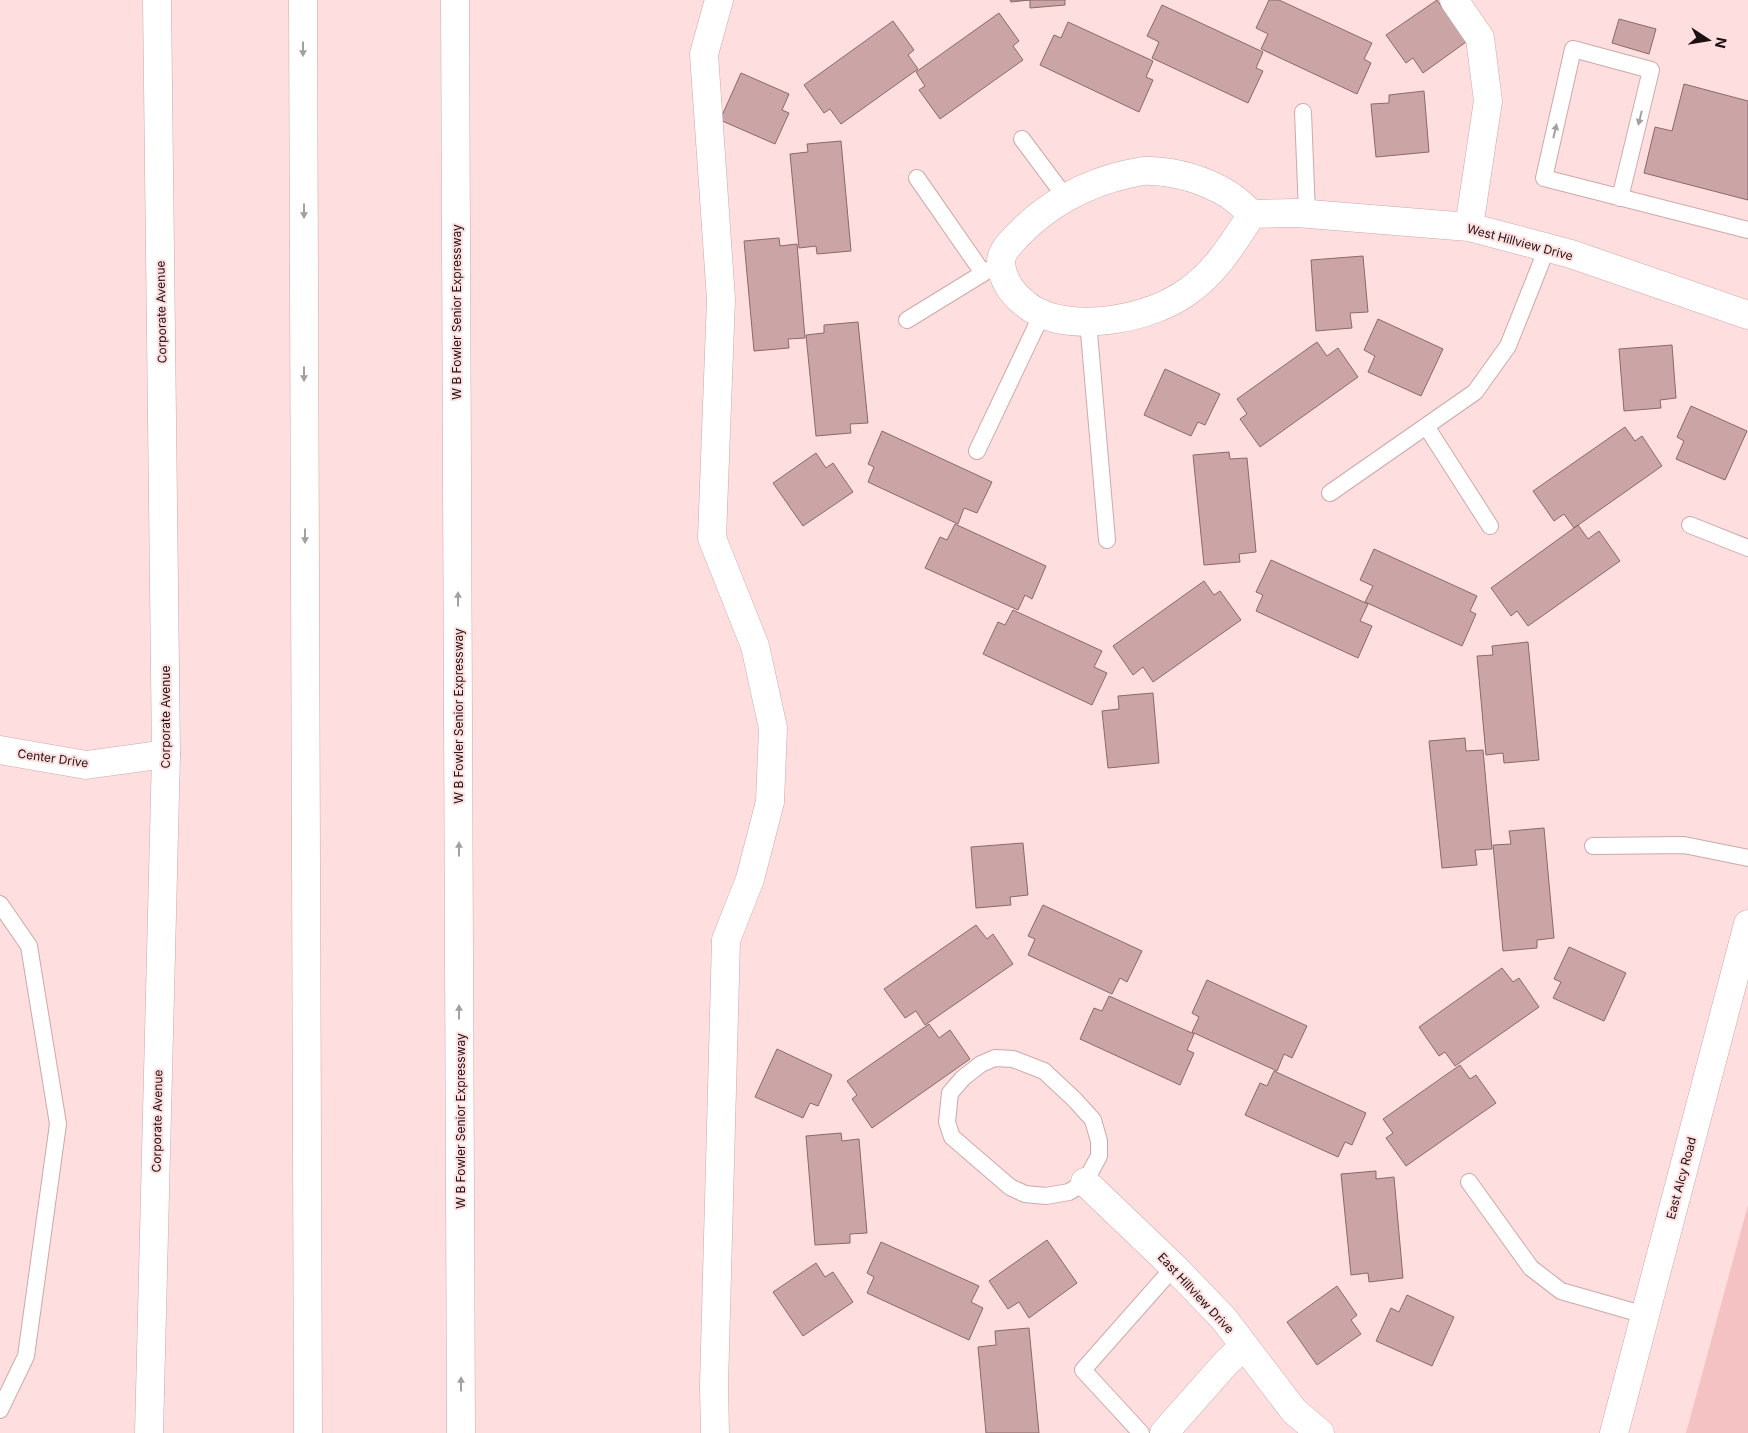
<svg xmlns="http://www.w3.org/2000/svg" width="1748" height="1433" viewBox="0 0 1748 1433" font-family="Inter,sans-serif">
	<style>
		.green { fill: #f5c2c4 }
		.building { fill: #cba4a6; stroke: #8b686a }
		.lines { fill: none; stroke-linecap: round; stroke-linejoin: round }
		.lane-casing { stroke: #cea8a9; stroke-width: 18 }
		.street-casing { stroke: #cea8a9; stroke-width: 29 }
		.secondary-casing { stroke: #cea8a9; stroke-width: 29 }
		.highway-casing { stroke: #cea8a9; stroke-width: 29 }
		.lane { stroke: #fff; stroke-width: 16 }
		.street { stroke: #fff; stroke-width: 28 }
		.secondary { stroke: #fff; stroke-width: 28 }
		.highway { stroke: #fff; stroke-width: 28 }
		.oneway { fill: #a59fa0 }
		.labels { text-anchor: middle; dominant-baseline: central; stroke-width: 4; stroke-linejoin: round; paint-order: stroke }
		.street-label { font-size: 12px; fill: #1d1011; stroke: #ffdedf }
	</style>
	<rect width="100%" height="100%" fill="#ffdedf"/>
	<path class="green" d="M1748 1205V1433H1686Z"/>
	<path class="building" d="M1010 0H1065V5L1030 8V0L1011 2Z
		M1269 0H1279L1372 43 1364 59 1371 63 1357 94 1261 49 1268 34 1256 28Z
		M1437 0 1466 42 1423 73 1413 58 1406 63 1386 35Z
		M1162 5 1263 52 1256 68 1263 71 1248 103 1152 58 1159 42 1147 36Z
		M999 13 1019 41 1013 46 1023 60 940 119 919 90 925 86 916 72Z
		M1619 19 1656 29 1649 54 1612 43Z
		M893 21 914 50 908 55 918 69 841 124 830 109 824 113 804 85Z
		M1068 22 1153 61 1146 77 1153 80 1139 112 1040 65 1054 35 1061 38Z
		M741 73 789 94 782 110 789 113 775 144 720 120Z
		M1684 84 1748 101V200L1644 173 1655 127 1672 131Z
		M1424 91 1429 152 1376 157 1371 104 1389 103V95Z
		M841 141 851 251 817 254 816 246 799 248 790 154 808 152 807 144Z
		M779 238 780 246 797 244 805 338 788 339 789 348 754 351 744 241Z
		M1363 256 1368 312 1350 313 1352 328 1316 331 1311 260Z
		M1378 319 1443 349 1421 396 1368 372 1375 356 1364 350Z
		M858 322 868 423 850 424 851 433 816 436 806 335 824 333V325Z
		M1317 342 1327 356 1338 348 1358 377 1260 447 1240 419 1247 414 1237 399Z
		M1672 345 1676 398 1660 400 1661 408 1624 411 1619 349Z
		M1165 369 1220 394 1205 425 1198 422 1191 436 1144 415Z
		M1691 406 1747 431 1725 480 1676 459 1684 441 1677 437Z
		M1625 427 1635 441 1642 436 1662 466 1574 528 1564 514 1554 521 1533 491Z
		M882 431 992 482 977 513 964 508 958 524 868 482 874 467 868 464Z
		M1229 452 1230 459 1247 458 1256 552 1239 554 1240 562 1204 565 1193 455Z
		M816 453 826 468 833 463 853 492 803 526 773 483Z
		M955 524 1046 566 1032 599 1025 595 1018 610 925 568 940 537 947 540Z
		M1578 525 1588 539 1599 531 1620 561 1528 626 1517 611 1511 616 1491 588Z
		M1374 549 1477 596 1470 611 1476 614 1462 646 1365 602 1373 586 1360 580Z
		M1271 560 1368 604 1360 621 1372 626 1358 658 1256 611 1263 595 1256 592Z
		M1204 581 1214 595 1220 591 1241 620 1153 682 1143 667 1133 675 1113 646Z
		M1013 610 1102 651 1094 667 1107 673 1092 705 983 654 998 622 1005 625Z
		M1528 642 1539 760 1504 763 1503 753 1486 755 1477 656 1493 655 1492 646Z
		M1153 693 1159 763 1108 768 1102 711 1119 709 1118 696Z
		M1465 738 1466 751 1483 750 1492 849 1475 850 1477 865 1442 868 1429 741Z
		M1544 828 1554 938 1537 940V948L1503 951 1493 845 1511 844 1509 831Z
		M1023 843 1028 895 1010 897 1011 905 976 908 971 847Z
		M1043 905 1142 951 1127 982 1120 978 1112 994 1028 955 1035 939 1028 936Z
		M976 925 987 939 993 934 1013 964 925 1025 916 1011 905 1018 884 989Z
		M1569 947 1626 973 1604 1021 1553 998 1561 982 1554 979Z
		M1502 968 1513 982 1519 978 1539 1007 1455 1066 1445 1052 1439 1056 1419 1027Z
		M1207 980 1307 1026 1292 1058 1284 1054 1277 1071 1192 1032 1199 1017 1192 1013Z
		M1109 996 1194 1034 1187 1050 1194 1053 1180 1085 1080 1039 1094 1008 1102 1011Z
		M929 1024 939 1038 950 1030 970 1059 872 1128 852 1099 857 1095 847 1081Z
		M777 1049 832 1075 818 1106 810 1103 803 1118 755 1097Z
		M1460 1065 1470 1079 1476 1075 1496 1103 1406 1166 1386 1138 1393 1133 1383 1119Z
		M1274 1071 1366 1113 1352 1145 1345 1142 1338 1157 1245 1115 1260 1083 1267 1086Z
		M841 1133 842 1141 859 1139 867 1233 850 1234V1243L815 1245 806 1136Z
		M1376 1171V1179L1394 1177 1403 1278 1369 1282 1368 1273 1351 1275 1341 1174Z
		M1047 1240 1077 1283 1029 1318 1019 1302 1008 1309 989 1281Z
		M881 1242 979 1286 971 1302 983 1308 969 1340 867 1293 874 1277 867 1273Z
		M816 1263 825 1277 833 1272 853 1302 803 1336 773 1292Z
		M1337 1286 1357 1315 1351 1320 1361 1334 1317 1365 1287 1322Z
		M1407 1295 1454 1317 1432 1366 1376 1341 1391 1308 1399 1312Z
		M1029 1328 1039 1433H986L978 1347 996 1345 995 1331Z"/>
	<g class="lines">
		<defs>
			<path id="lane" d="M1303 112 1307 213
				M1022 139 1066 198
				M917 178 983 273
				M1620 198 1651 70 1573 49 1544 178 1748 230
				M907 320 990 269
				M1088 321 1107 540
				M1426 426 1490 526
				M977 451 1042 314
				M1330 493 1475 392 1508 346 1547 248
				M1690 525 1748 548
				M1593 846 1684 845 1748 858
				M0 904 29 946 58 1124 26 1356 0 1410
				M995 1058 1013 1059 1044 1071 1075 1100 1093 1120 1099 1141V1156L1085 1182 1069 1192 1046 1196 1025 1194 1010 1187 952 1137 947 1122 950 1093 963 1078 981 1064Z
				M1469 1182 1531 1268 1561 1291 1645 1315
				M1141 1433 1083 1370 1174 1267"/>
			<path id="street" d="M1454 0 1480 38 1488 101 1469 227
				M1252 214C1233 243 1216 272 1187 292 1152 318 1076 333 1036 311 1031 309 1027 305 1023 302 1012 293 1003 280 1001 264 1000 253 1010 243 1017 236 1046 205 1086 183 1128 174 1135 173 1143 170 1150 171 1177 172 1202 179 1226 193 1235 198 1244 207 1252 214L1297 213 1469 227 1571 254 1748 315
				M0 750 86 765 166 754
				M1085 1182 1174 1267 1224 1319 1294 1411 1320 1433
				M715 1433 714 1386 726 940 750 879 770 802 773 728 755 646 712 538 721 299 704 54 719 0
				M1164 1433 1226 1363 1244 1346"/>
			<path id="secondary" d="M149 1433 166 754 157 0
				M1614 1433 1748 924"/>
			<path id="highway" d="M303 0 308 1433
				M455 0 461 1433"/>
		</defs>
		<use href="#lane" class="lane-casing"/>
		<use href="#street" class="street-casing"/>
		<use href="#secondary" class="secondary-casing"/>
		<use href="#highway" class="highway-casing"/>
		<use href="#lane" class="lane"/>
		<use href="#street" class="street"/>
		<use href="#secondary" class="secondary"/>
		<use href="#highway" class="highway"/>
	</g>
	<defs><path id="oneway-solid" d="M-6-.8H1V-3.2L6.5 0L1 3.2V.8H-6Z" transform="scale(1.25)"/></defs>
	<g class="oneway">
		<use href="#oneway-solid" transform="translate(303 49) rotate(90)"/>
		<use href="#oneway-solid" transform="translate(1640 118) rotate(104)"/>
		<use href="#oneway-solid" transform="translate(1555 131) rotate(-77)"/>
		<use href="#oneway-solid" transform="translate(304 211) rotate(90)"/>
		<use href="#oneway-solid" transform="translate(304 374) rotate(90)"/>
		<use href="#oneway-solid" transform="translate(305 536) rotate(90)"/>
		<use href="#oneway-solid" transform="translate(458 599) rotate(-90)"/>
		<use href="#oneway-solid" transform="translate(459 849) rotate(-90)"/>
		<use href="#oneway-solid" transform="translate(459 1012) rotate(-90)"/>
		<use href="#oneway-solid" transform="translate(461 1384) rotate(-90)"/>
	</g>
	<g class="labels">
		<g class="street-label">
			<text transform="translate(1520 242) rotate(15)">West Hillview Drive</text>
			<text transform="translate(161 312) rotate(-91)">Corporate Avenue</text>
			<text transform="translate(456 312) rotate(-90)">W B Fowler Senior Expressway</text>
			<text transform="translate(458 716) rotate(-90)">W B Fowler Senior Expressway</text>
			<text transform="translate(165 717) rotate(-90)">Corporate Avenue</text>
			<text transform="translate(53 758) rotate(8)">Center Drive</text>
			<text transform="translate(157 1121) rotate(-89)">Corporate Avenue</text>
			<text transform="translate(460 1121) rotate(-90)">W B Fowler Senior Expressway</text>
			<text transform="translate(1681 1178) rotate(-75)">East Alcy Road</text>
			<text transform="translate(1196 1293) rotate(47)">East Hillview Drive</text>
		</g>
	</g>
	<g transform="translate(1708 40) rotate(102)" stroke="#ffdedf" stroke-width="4" paint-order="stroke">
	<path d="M0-4L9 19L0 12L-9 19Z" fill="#1d1011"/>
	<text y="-8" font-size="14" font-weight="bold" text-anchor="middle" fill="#1d1011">N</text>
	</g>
</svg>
